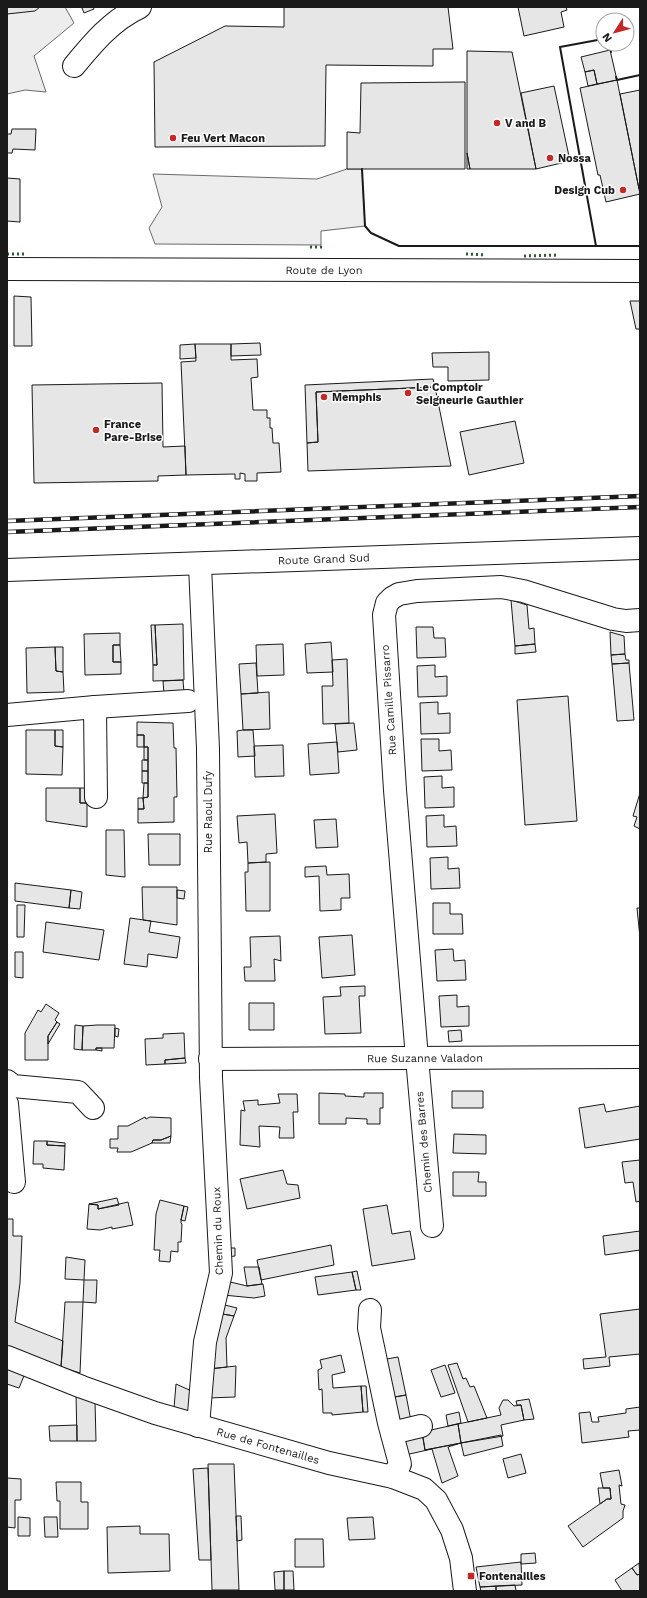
<svg xmlns="http://www.w3.org/2000/svg" width="647" height="1598" viewBox="0 0 647 1598" font-family="'Work Sans',sans-serif">
	<style>
		.built { fill: #ededed; stroke: #6a6a6a }
		.building { fill: #e6e6e6; stroke: #1a1a1a }
		.lines { fill: none; stroke-linecap: round; stroke-linejoin: round }
		.minor-casing { stroke: #1a1a1a; stroke-width: 24 }
		.major-casing { stroke: #1a1a1a; stroke-width: 24 }
		.minor { stroke: #fff; stroke-width: 22 }
		.major { stroke: #fff; stroke-width: 22 }
		.rail-casing { stroke: #1a1a1a; stroke-width: 4.5 }
		.rail { stroke: #fff; stroke-width: 3; stroke-dasharray: 9; stroke-linecap: butt }
		.hedge { stroke: #2b5a34; stroke-width: 3; stroke-dasharray: 2 3; stroke-linecap: butt }
		.wall { stroke: #1a1a1a; stroke-width: 2 }
		.poi-dot { fill: #c62828; stroke: #fff; stroke-width: 1.5 }
		.labels { text-anchor: middle; dominant-baseline: central; stroke-width: 3; stroke-linejoin: round; paint-order: stroke }
		.poi-label { font-size: 11px; font-weight: bold; fill: #1a1a1a; stroke: #fff; text-anchor: start }
		.street-label { font-size: 11px; fill: #1a1a1a; stroke: #fff }
	</style>
	<rect width="100%" height="100%" fill="#fff"/>
	<path class="built" d="M40 7H65L74 23 34 56 46 92 25 90 7 94V14Z
		M347 169H362L365 226 321 231V245L155 244 149 228 162 207 153 174 317 179Z"/>
	<path class="building" d="M7 7H40L35 11 7 14Z
		M85 7H93L94 9 84 13 82 8Z
		M284 7H448L453 49H433V66L326 65 325 146 155 147 154 62 225 26 284 27Z
		M518 7H566L567 10 561 12 564 27 524 36Z
		M610 50 617 80 597 84 594 70 585 72 581 57Z
		M467 51 512 52 536 169H470L467 153Z
		M594 70 597 84 588 86 585 72Z
		M617 80 640 194 606 202 600 175H598L580 88Z
		M465 82V169H347V132L360 133 361 83Z
		M554 86 570 161 536 169 521 93Z
		M640 90V189H639L620 94Z
		M12 129H36L35 150 13 149 12 153H7V134H11Z
		M467 153 470 169H467Z
		M7 178 20 179V222L7 221Z
		M14 296 31 297 32 346H14Z
		M630 301H640V329H636Z
		M260 343 261 355 231 356V344Z
		M195 344 196 358 180 359V345Z
		M195 344H231V360L257 359 258 377 251 378 253 410H267V418H270V428H272L273 443H279L281 472 257 473V481H245V474L240 473V479H235V474L186 475 181 362 196 361Z
		M489 352V380L448 381V367H433L432 353Z
		M433 379 435 387 316 392 318 442 307 443 305 385Z
		M162 383 163 447 185 446 186 475 158 476V481L34 483 32 385Z
		M435 387 451 466 308 471 307 443 318 442 316 392Z
		M515 421 524 463 469 475 460 432Z
		M511 600 527 605 529 629 534 628 535 644 515 646Z
		M183 624 184 680 153 681V665H157L155 625Z
		M151 625H155L157 665H153Z
		M416 627H433L434 638H445L446 657 417 658Z
		M610 632 624 636 625 654 611 655Z
		M120 633V645H113V662H121V674L85 675 84 634Z
		M331 642 333 672 307 673 305 644Z
		M283 644 284 675 257 676 256 645Z
		M535 644 536 652 515 654V646Z
		M113 645H120L121 662H113Z
		M55 647H63V672L56 671Z
		M55 647 56 671 63 672 64 692 27 693 26 648Z
		M625 654 626 660H629V663L612 664 611 655Z
		M347 659 349 723 323 724 322 686H333L332 660Z
		M256 663 258 693 241 694 239 664Z
		M629 663 634 720 617 721 612 664Z
		M435 665V677L447 676V696L418 697 417 666Z
		M183 680 184 693 164 694 163 681Z
		M269 692 270 729 243 730 241 694Z
		M568 696 577 821 525 825 517 700Z
		M438 702V714L450 713V733L421 734 420 703Z
		M137 722 173 723 174 748H176L177 797H174V822L138 823V809H144L143 798 148 797V747H144V735H137Z
		M354 723 357 750 338 752 335 724Z
		M26 730H55V746L63 747 62 775 26 774Z
		M55 730H63V747L55 746Z
		M243 730H253L255 756 238 757 237 731Z
		M137 735H144V747H137Z
		M421 739H439V751L451 750 452 770 422 771Z
		M337 742 339 773 310 775 308 744Z
		M283 745 284 776 255 777 254 746Z
		M144 747H148V760H144Z
		M142 760H148V771H142Z
		M142 771H148V783H142Z
		M442 776V788L454 787V807L425 808 424 777Z
		M144 783H148V797L143 798Z
		M46 788H80V803H87V827L46 821Z
		M80 788H87V803H80Z
		M640 793V829L634 826 637 817 633 816Z
		M138 798H143L144 809H138Z
		M275 814 277 853 266 854V862L248 863 247 842 239 843 237 816Z
		M444 815V827L456 826 457 846 427 847 426 816Z
		M336 819 338 847 316 848 314 820Z
		M106 830H124L125 877 106 875Z
		M148 834H180V865H149Z
		M448 857V869L459 868 460 888 431 889 430 858Z
		M270 862V911H246L245 872H248V863Z
		M326 866 327 875 349 874 350 898H341V910L320 911 319 876 305 877V867Z
		M15 883 71 890 69 908 15 901Z
		M142 887H177V925L143 920Z
		M71 890 82 892 80 909 69 908Z
		M177 890 185 891 184 899 177 898Z
		M433 903H450V914H462L463 934H433Z
		M17 905H25L24 937H17Z
		M637 908H640V938Z
		M130 918 151 921 149 932 180 937 177 958 148 954 147 967 124 964Z
		M46 922 104 930 99 960 43 952Z
		M352 935 355 975 322 978 319 937Z
		M280 936 281 961 274 959 275 981H245L244 967H251L250 937Z
		M453 949 454 961 465 960 466 980 437 981 435 950Z
		M15 952H23V978L15 977Z
		M365 986V996H359L361 1033 325 1034 323 997 341 996 340 987Z
		M457 995V1007L469 1006V1026L441 1027 439 996Z
		M249 1003H274V1030H249Z
		M46 1004 59 1013 55 1020 57 1022 48 1036V1060H25V1033L38 1010 41 1012Z
		M57 1022 60 1024 48 1044V1036Z
		M75 1025 83 1026 82 1050 74 1049Z
		M97 1025H115L114 1048H96V1050H82L83 1026Z
		M115 1028 119 1029 118 1037 115 1036Z
		M461 1030 462 1041 449 1042 448 1031Z
		M184 1033 185 1058 165 1060V1064L146 1065 145 1039 163 1038V1034Z
		M96 1048H102V1051L96 1050Z
		M185 1058 186 1063 165 1064V1060Z
		M452 1091H483V1108H452Z
		M319 1093 345 1094V1096L364 1097V1093H383V1108H380V1124H367V1119L346 1118V1124H319Z
		M278 1094H297L298 1112H293L294 1138H279L280 1127 259 1126 260 1147 240 1145 241 1110 245 1111 243 1101 258 1100V1105L280 1103Z
		M604 1104 606 1112 640 1106V1139L585 1148 579 1108Z
		M145 1117 146 1119 150 1117 171 1118V1136L161 1140H153L152 1143 131 1152H117L118 1148H110V1139H118V1126H128Z
		M454 1134 486 1135V1154L453 1153Z
		M171 1136 170 1143H152L153 1140H161Z
		M34 1141H47V1145L65 1146 64 1170 43 1168V1164H33Z
		M47 1141 65 1143V1146L47 1145Z
		M640 1160V1201L636 1202 633 1182 625 1183 622 1162Z
		M283 1170 287 1184 298 1185 300 1198 247 1209 240 1179Z
		M453 1172H479L478 1182H486V1196H453Z
		M117 1198 119 1205 98 1209V1205L89 1204Z
		M160 1200 184 1206 181 1220V1223L182 1224 181 1242H178V1252L171 1251 170 1262 159 1261 160 1250H154L156 1214Z
		M128 1202 133 1225 112 1229V1227L100 1230 87 1229 89 1204 98 1205V1209Z
		M387 1205 392 1234 410 1231 415 1259 372 1266 363 1209Z
		M184 1206 188 1207 185 1221 181 1220Z
		M7 1219H13V1236H22L20 1283 15 1322 63 1341 61 1367 7 1346Z
		M640 1231V1250L605 1255 603 1236Z
		M331 1245 334 1265 261 1280 257 1260Z
		M226 1248H235V1256L227 1257Z
		M66 1257 85 1260 84 1280 65 1279Z
		M244 1267H259L262 1284 247 1286Z
		M357 1271 361 1290H356L352 1272Z
		M352 1272 356 1290 318 1295 315 1277Z
		M84 1280H97L96 1303 83 1302Z
		M226 1281 247 1286 263 1284 265 1296 254 1298 223 1295Z
		M65 1302H83L80 1373 61 1367Z
		M221 1304 237 1308 234 1316 217 1313Z
		M640 1309V1354L609 1357 610 1366 584 1369 583 1359 606 1357 600 1314Z
		M217 1313 234 1316 226 1338 227 1367 209 1369Z
		M341 1355 345 1372 332 1375 333 1388 361 1386 363 1412 332 1415V1413H323L322 1389 319 1390 318 1370 322 1368 320 1360Z
		M398 1357 406 1395 389 1398 381 1360Z
		M457 1363 463 1379 466 1378 470 1387 474 1386 487 1418 468 1422 448 1365Z
		M7 1365 26 1371 19 1388 7 1384Z
		M445 1365 455 1393 441 1397 431 1370Z
		M236 1366 235 1397 208 1398 209 1369Z
		M176 1384 196 1393 190 1414 174 1408Z
		M361 1386H366L368 1412H363Z
		M76 1394 95 1401 96 1441H77Z
		M406 1395 411 1421 394 1424 389 1398Z
		M529 1399 534 1419 524 1420 521 1405H517L516 1401Z
		M503 1400H508L514 1406 521 1405 524 1420 501 1425 503 1436 461 1443 458 1424 501 1415 499 1408Z
		M640 1407V1430L628 1431 629 1437 582 1443 579 1413 590 1412 592 1422H599L598 1417 626 1413V1409Z
		M459 1412 461 1423 448 1426 446 1415Z
		M458 1424 461 1443 425 1450 422 1432Z
		M77 1425V1441H50L49 1426Z
		M422 1432 425 1450 461 1443 448 1447 458 1476 442 1483 432 1449 405 1455 403 1436Z
		M501 1435 503 1446 464 1456 461 1443Z
		M521 1454 526 1473 508 1478 503 1459Z
		M208 1464H234L239 1590H212Z
		M208 1468 211 1560H199L193 1469Z
		M619 1470 622 1486 619 1485 621 1504 625 1505 623 1511V1518L583 1547 568 1526 607 1499H611L610 1488H603L600 1473Z
		M7 1478 21 1479V1500H15V1528L7 1527Z
		M56 1482H81V1502H88V1529H60V1501H57Z
		M598 1488H610L611 1499H607L600 1504Z
		M236 1516H241L242 1540 237 1541Z
		M18 1517 30 1518V1536H18Z
		M44 1517H57L58 1537H45Z
		M373 1517 375 1539 349 1540 347 1518Z
		M140 1526V1534H169L170 1571 108 1573 107 1527Z
		M295 1539H323L324 1567H295Z
		M535 1553 536 1563 521 1564V1554Z
		M521 1562 522 1585 480 1587 476 1567Z
		M639 1563 640 1574 637 1575 632 1568Z
		M632 1568 637 1575 640 1574V1591H622L615 1580Z
		M284 1571H293L294 1590H284Z
		M284 1571V1590H275L274 1572Z
		M515 1585 516 1591H496V1586Z
		M496 1586V1591H481L480 1587Z"/>
	<g class="lines">
		<defs>
			<g id="minor">
				<path d="M74 66C93 43 112 20 140 7"/>
				<path d="M95 707 96 797"/>
				<path d="M7 715 95 707 188 701"/>
				<path id="s1" d="M210 1059 640 1057"/>
				<path d="M7 1081 13 1086 78 1092 93 1108"/>
				<path d="M7 1104 14 1182"/>
				<path d="M432 1226 417 1058 395 790 384 615 387 603 392 598 399 594 417 591 501 587 523 591 613 619 626 621 640 620"/>
				<path d="M370 1310 369 1328 389 1423 400 1464 393 1477"/>
				<path id="s2" d="M7 1357 82 1387 155 1413 329 1463 393 1477 424 1489 436 1500 452 1530 461 1558 465 1591"/>
				<path d="M198 1426 205 1342 221 1273 211 1078 208 749 200 565"/>
				<path d="M392 1433 421 1426"/>
			</g>
			<g id="major">
				<path id="s3" d="M7 269 640 271"/>
				<path id="s4" d="M7 570 640 548"/>
			</g>
		</defs>
		<use href="#minor" class="minor-casing"/>
		<use href="#major" class="major-casing"/>
		<use href="#minor" class="minor"/>
		<use href="#major" class="major"/>
		<defs>
			<path id="rail" d="M7 521 640 496
				M7 532 640 507"/>
		</defs>
		<use href="#rail" class="rail-casing"/>
		<use href="#rail" class="rail"/>
		<path class="hedge" d="M310 247H324
			M7 254H26
			M466 254 486 255
			M524 256 559 255"/>
		<path class="wall" d="M610 44 611 52
			M616 77 617 80 640 75
			M362 169 365 226 371 233 399 246H640
			M596 246 560 47 603 39"/>
	</g>
	<g class="poi-dot">
		<circle cx="497" cy="123" r="4"/>
		<circle cx="173" cy="138" r="4"/>
		<circle cx="550" cy="158" r="4"/>
		<circle cx="623" cy="190" r="4"/>
		<circle cx="408" cy="393" r="4"/>
		<circle cx="324" cy="397" r="4"/>
		<circle cx="96" cy="430" r="4"/>
		<rect x="467" y="1572" width="8" height="8" rx="2"/>
	</g>
	<g class="labels">
		<g class="poi-label">
			<text x="505" y="123">V and B</text>
			<text x="181" y="138">Feu Vert Macon</text>
			<text x="558" y="158">Nossa</text>
			<text x="615" y="190" text-anchor="end">Design Cub</text>
			<text x="416" y="387">Le Comptoir<tspan x="416" dy="13">Seigneurie Gauthier</tspan></text>
			<text x="332" y="397">Memphis</text>
			<text x="104" y="424">France<tspan x="104" dy="13">Pare-Brise</tspan></text>
			<text x="479" y="1576">Fontenailles</text>
		</g>
		<g class="street-label">
			<text stroke="none"><textPath href="#s3" startOffset="317">Route de Lyon</textPath></text>
			<text stroke="none"><textPath href="#s4" startOffset="317">Route Grand Sud</textPath></text>
			<text transform="translate(389 700) rotate(-94)">Rue Camille Pissarro</text>
			<text transform="translate(208 812) rotate(-90)">Rue Raoul Dufy</text>
			<text stroke="none"><textPath href="#s1" startOffset="215">Rue Suzanne Valadon</textPath></text>
			<text transform="translate(424 1142) rotate(-95)">Chemin des Barres</text>
			<text transform="translate(218 1231) rotate(-92)">Chemin du Roux</text>
			<text stroke="none"><textPath href="#s2" startOffset="276">Rue de Fontenailles</textPath></text>
		</g>
	</g>
	<rect width="647" height="1598" fill="none" stroke="#1a1a1a" stroke-width="16"/>
	<g transform="translate(615 32) rotate(234)"><circle r="19" fill="#ffffff" stroke="#a3a3a3"/>
	<path d="M0-3L7 15L0 10L-7 15Z" fill="#c62828"/>
	<text y="-6" font-size="11" font-weight="bold" text-anchor="middle" fill="#1a1a1a">N</text>
	</g>
</svg>
